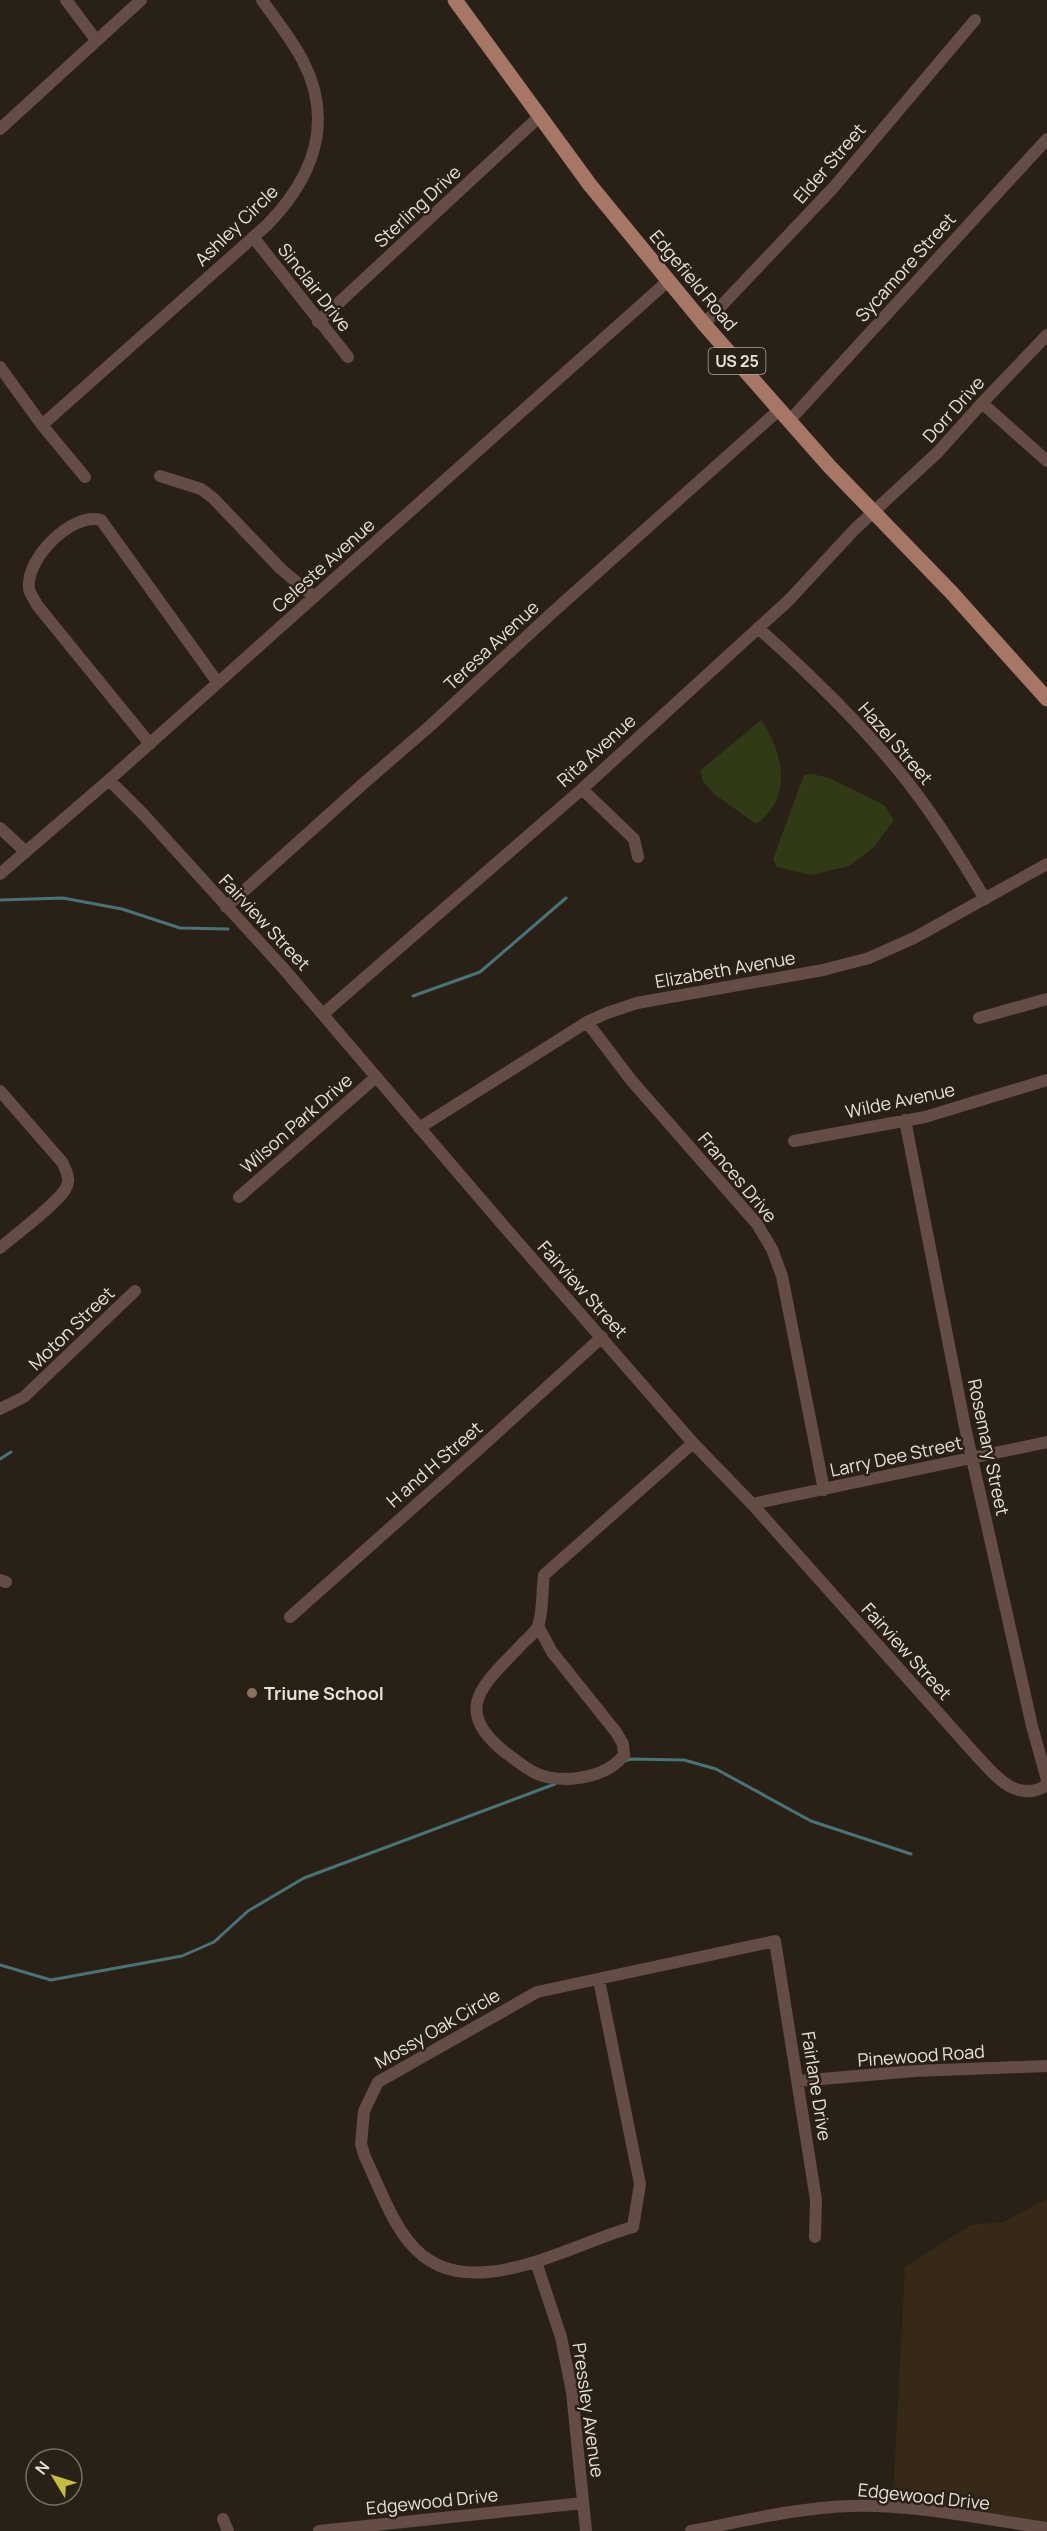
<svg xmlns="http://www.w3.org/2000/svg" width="1047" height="2531" viewBox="0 0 1047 2531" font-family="Manrope,sans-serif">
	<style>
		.built { fill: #362918 }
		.green { fill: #303a14 }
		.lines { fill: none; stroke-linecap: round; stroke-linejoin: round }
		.stream { stroke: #477379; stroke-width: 3 }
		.minor { stroke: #644d45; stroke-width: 12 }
		.major { stroke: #a67765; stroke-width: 15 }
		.education-dot { fill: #8d6e63; stroke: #2a2116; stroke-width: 2 }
		.labels { text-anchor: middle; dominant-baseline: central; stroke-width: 5; stroke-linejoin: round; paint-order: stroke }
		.shield { fill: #2a2116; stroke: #aea79f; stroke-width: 1.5 }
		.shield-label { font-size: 16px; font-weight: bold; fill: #e7e1da }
		.street-label { font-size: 18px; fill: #e7e1da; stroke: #2a2116 }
		.poi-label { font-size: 18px; font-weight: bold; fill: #e7e1da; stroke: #2a2116; text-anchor: start }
	</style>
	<rect width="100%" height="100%" fill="#2a2116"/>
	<path class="built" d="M1047 2199V2522L966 2512 893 2499 905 2267 971 2225 1003 2222Z"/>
	<path class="green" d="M761 720C784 752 793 799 756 824L714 794 702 780 701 770Z
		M812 774 829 778 884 805 894 820 874 847 849 866 811 875 777 867 773 859 804 775Z"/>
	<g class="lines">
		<path class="stream" d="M0 900 63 898 122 909 180 928 228 929
			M413 996 480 972 566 898
			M0 1459 11 1452
			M624 1761 631 1759 684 1760 716 1769 811 1821 911 1854
			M0 1965 51 1980 182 1956 214 1942 248 1911 304 1878 555 1784"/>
		<path class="minor" d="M66 0 96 40
			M0 129 141 0
			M253 237 348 357
			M318 322 540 116
			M704 324 833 188 975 20
			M0 367 42 425 85 477
			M982 403 1047 461
			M790 420 1047 139
			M42 425 267 225C312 179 335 123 303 61 292 40 276 20 262 0
			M160 476 201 489 213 498 281 569 314 597
			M758 628C812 676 865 727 910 785 938 821 962 860 985 899
			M150 744 37 605C35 600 29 593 29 588 26 558 72 512 101 520L218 683
			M109 780 143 814 283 968 502 1224 693 1443 752 1504 976 1755C995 1775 1016 1804 1047 1785
			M582 789 634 839 638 857
			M0 828 26 852
			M0 874 109 780 668 281
			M226 907 364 783 431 725 553 612 780 409
			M323 1014 582 789 788 601 855 529 938 452 982 403 1047 335
			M979 1018 1047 999
			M587 1022 631 1080 757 1224 772 1249 782 1276 824 1490
			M0 1091 62 1162C66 1170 71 1179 66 1188 59 1202 14 1236 0 1248
			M905 1120 965 1427 1032 1726 1047 1780
			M419 1128 587 1022 607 1013 637 1003 823 970 869 958 914 938 1047 864
			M794 1141 925 1117 1047 1080
			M239 1197 376 1077
			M0 1409 24 1397 135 1291
			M752 1504 1047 1442
			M0 1580 6 1582
			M290 1617 479 1449 602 1337
			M538 1626 552 1652 616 1732 623 1744 624 1755C610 1773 589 1778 567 1779 537 1779 529 1770 506 1753 448 1708 487 1682 523 1643 528 1638 536 1632 538 1626 543 1613 542 1589 544 1575L693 1443
			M599 1980 640 2184 633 2227C568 2245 464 2310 410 2243 391 2221 378 2184 365 2157L361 2144 364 2111 378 2082 537 1992 775 1941 816 2200 815 2237
			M798 2081 915 2071 1047 2066
			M536 2262 561 2337 572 2392 586 2531
			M223 2519 228 2531
			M319 2531 583 2503
			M691 2531C743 2521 796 2508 850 2506 914 2504 983 2519 1047 2528"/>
		<path class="major" d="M455 0 590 185 704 324 830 467 951 592 1047 699"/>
	</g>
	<circle class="education-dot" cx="252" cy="1693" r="6"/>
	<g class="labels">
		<rect class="shield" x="708.5" y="348" width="57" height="26" rx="4.5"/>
		<g class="shield-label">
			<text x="737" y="361">US 25</text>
		</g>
		<g class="street-label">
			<text transform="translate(829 163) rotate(-49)">Elder Street</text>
			<text transform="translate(417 206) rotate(-43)">Sterling Drive</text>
			<text transform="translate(236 225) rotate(-44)">Ashley Circle</text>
			<text transform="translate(905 267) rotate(-48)">Sycamore Street</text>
			<text transform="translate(694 280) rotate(50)">Edgefield Road</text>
			<text transform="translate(315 287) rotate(52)">Sinclair Drive</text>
			<text transform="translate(953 409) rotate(-48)">Dorr Drive</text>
			<text transform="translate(323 565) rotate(-42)">Celeste Avenue</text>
			<text transform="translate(491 645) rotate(-43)">Teresa Avenue</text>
			<text transform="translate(896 743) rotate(49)">Hazel Street</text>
			<text transform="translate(596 750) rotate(-42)">Rita Avenue</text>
			<text transform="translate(265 922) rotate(47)">Fairview Street</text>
			<text transform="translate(725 969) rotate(-10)">Elizabeth Avenue</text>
			<text transform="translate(900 1100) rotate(-12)">Wilde Avenue</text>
			<text transform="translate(296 1123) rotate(-41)">Wilson Park Drive</text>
			<text transform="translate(738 1177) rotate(50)">Frances Drive</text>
			<text transform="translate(583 1289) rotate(48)">Fairview Street</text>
			<text transform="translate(71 1328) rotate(-44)">Moton Street</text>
			<text transform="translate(989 1447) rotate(78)">Rosemary Street</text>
			<text transform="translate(896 1456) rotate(-12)">Larry Dee Street</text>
			<text transform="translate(434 1464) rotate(-41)">H and H Street</text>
			<text transform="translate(907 1651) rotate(48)">Fairview Street</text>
			<text transform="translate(437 2028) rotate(-30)">Mossy Oak Circle</text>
			<text transform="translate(921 2055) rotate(-4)">Pinewood Road</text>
			<text transform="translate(817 2086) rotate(81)">Fairlane Drive</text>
			<text transform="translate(589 2410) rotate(82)">Pressley Avenue</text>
			<text transform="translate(924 2496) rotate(6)">Edgewood Drive</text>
			<text transform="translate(432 2501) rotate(-6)">Edgewood Drive</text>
		</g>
		<g class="poi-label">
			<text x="264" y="1693">Triune School</text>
		</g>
	</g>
	<g transform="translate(54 2477) rotate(308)"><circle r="28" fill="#2a2116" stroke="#766e64" stroke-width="1.5"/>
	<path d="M0-4.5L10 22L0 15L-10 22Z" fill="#c2bd3f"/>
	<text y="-9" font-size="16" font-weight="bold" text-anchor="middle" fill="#e7e1da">N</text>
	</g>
</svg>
